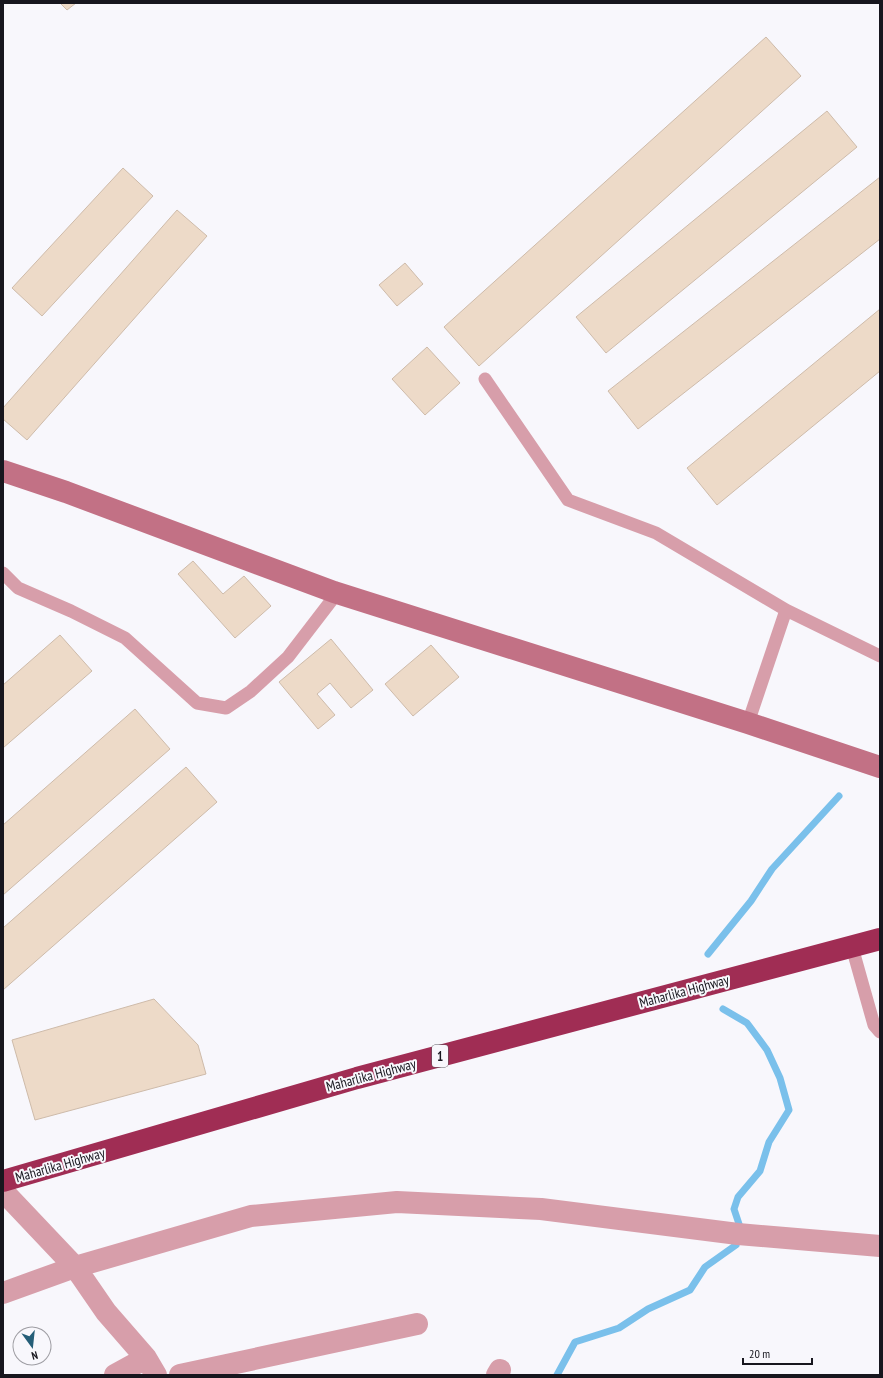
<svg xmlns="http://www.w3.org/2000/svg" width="883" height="1378" viewBox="0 0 883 1378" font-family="'PT Sans Narrow',sans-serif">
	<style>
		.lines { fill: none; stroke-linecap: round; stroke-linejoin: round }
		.stream { stroke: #7ac0eb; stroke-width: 7 }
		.building { fill: #eddac8; stroke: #cebbaa }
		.lane { stroke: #d79eaa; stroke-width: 13 }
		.street { stroke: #d79eaa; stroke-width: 22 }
		.secondary { stroke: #c27185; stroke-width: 22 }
		.highway { stroke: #a02d54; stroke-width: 22 }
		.labels { text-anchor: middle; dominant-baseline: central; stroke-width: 4; stroke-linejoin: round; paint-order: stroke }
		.shield { fill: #f8f7fc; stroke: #5a5a61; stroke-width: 1 }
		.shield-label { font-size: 13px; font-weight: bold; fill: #17161e }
		.street-label { font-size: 14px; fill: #17161e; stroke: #f8f7fc }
	</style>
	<rect width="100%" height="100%" fill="#f8f7fc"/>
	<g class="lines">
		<path class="stream" d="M708 954 751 901 772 869 839 796
			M723 1009 747 1023 767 1050 780 1078 789 1110 769 1142 760 1171 738 1197 734 1209 740 1227
			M557 1375 575 1342 619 1328 648 1309 690 1290 705 1267 736 1245"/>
	</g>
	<path class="building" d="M60 3H76L67 10Z
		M766 37 801 76 479 366 444 327Z
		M827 111 857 147 606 353 576 317Z
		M123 168 153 196 42 316 12 288Z
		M880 177V239L638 429 608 391Z
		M177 210 207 236 27 440 3 419V408Z
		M405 263 423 284 397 306 379 285Z
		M880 309V371L717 505 687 468Z
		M427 347 460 383 425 415 392 379Z
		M193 561 223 594 244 576 271 606 235 638 178 574Z
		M60 635 92 671 3 748V685Z
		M331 639 373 690 351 708 330 683 317 694 335 715 318 729 279 682Z
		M431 645 459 677 413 716 385 684Z
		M135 709 170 749 3 895V825Z
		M186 767 217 802 3 990V928Z
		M154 999 198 1045 206 1074 35 1120 12 1040Z"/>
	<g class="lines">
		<path class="lane" d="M485 379 568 500 656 533 786 610 880 656
			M3 573 18 588 71 611 125 638 197 703 226 708 251 691 288 657 331 601 334 592
			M748 723 786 610
			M852 947 874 1025 880 1032"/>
		<path class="street" d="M3 1191 75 1267 106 1312 146 1358 156 1375
			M3 1293 75 1267 251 1216 397 1202 541 1209 738 1234 880 1246
			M115 1375 146 1358
			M180 1375 417 1324
			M497 1375 500 1370"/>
		<path class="secondary" d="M3 471 66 492 334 592 748 723 880 767"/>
		<path class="highway" d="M3 1181 357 1078 880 939"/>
	</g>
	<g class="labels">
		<rect class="shield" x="432" y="1045" width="16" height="22" rx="3"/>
		<g class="shield-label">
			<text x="440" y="1056">1</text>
		</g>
		<g class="street-label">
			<text transform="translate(684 991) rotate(-15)">Maharlika Highway</text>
			<text transform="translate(371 1075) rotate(-15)">Maharlika Highway</text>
			<text transform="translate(60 1165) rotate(-16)">Maharlika Highway</text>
		</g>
	</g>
	<rect width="883" height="1378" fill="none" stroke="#17161e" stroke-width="8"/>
	<g transform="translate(32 1346) rotate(165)"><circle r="19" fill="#f8f7fc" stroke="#9e9da3"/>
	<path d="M0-3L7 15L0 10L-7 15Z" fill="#255e78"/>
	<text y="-6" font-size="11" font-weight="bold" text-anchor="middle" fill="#17161e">N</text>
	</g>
	<path d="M743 1358v6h69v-6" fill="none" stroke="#17161e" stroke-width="2"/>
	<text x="749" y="1358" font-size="12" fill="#17161e" stroke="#f8f7fc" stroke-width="3" paint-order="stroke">20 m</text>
</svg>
